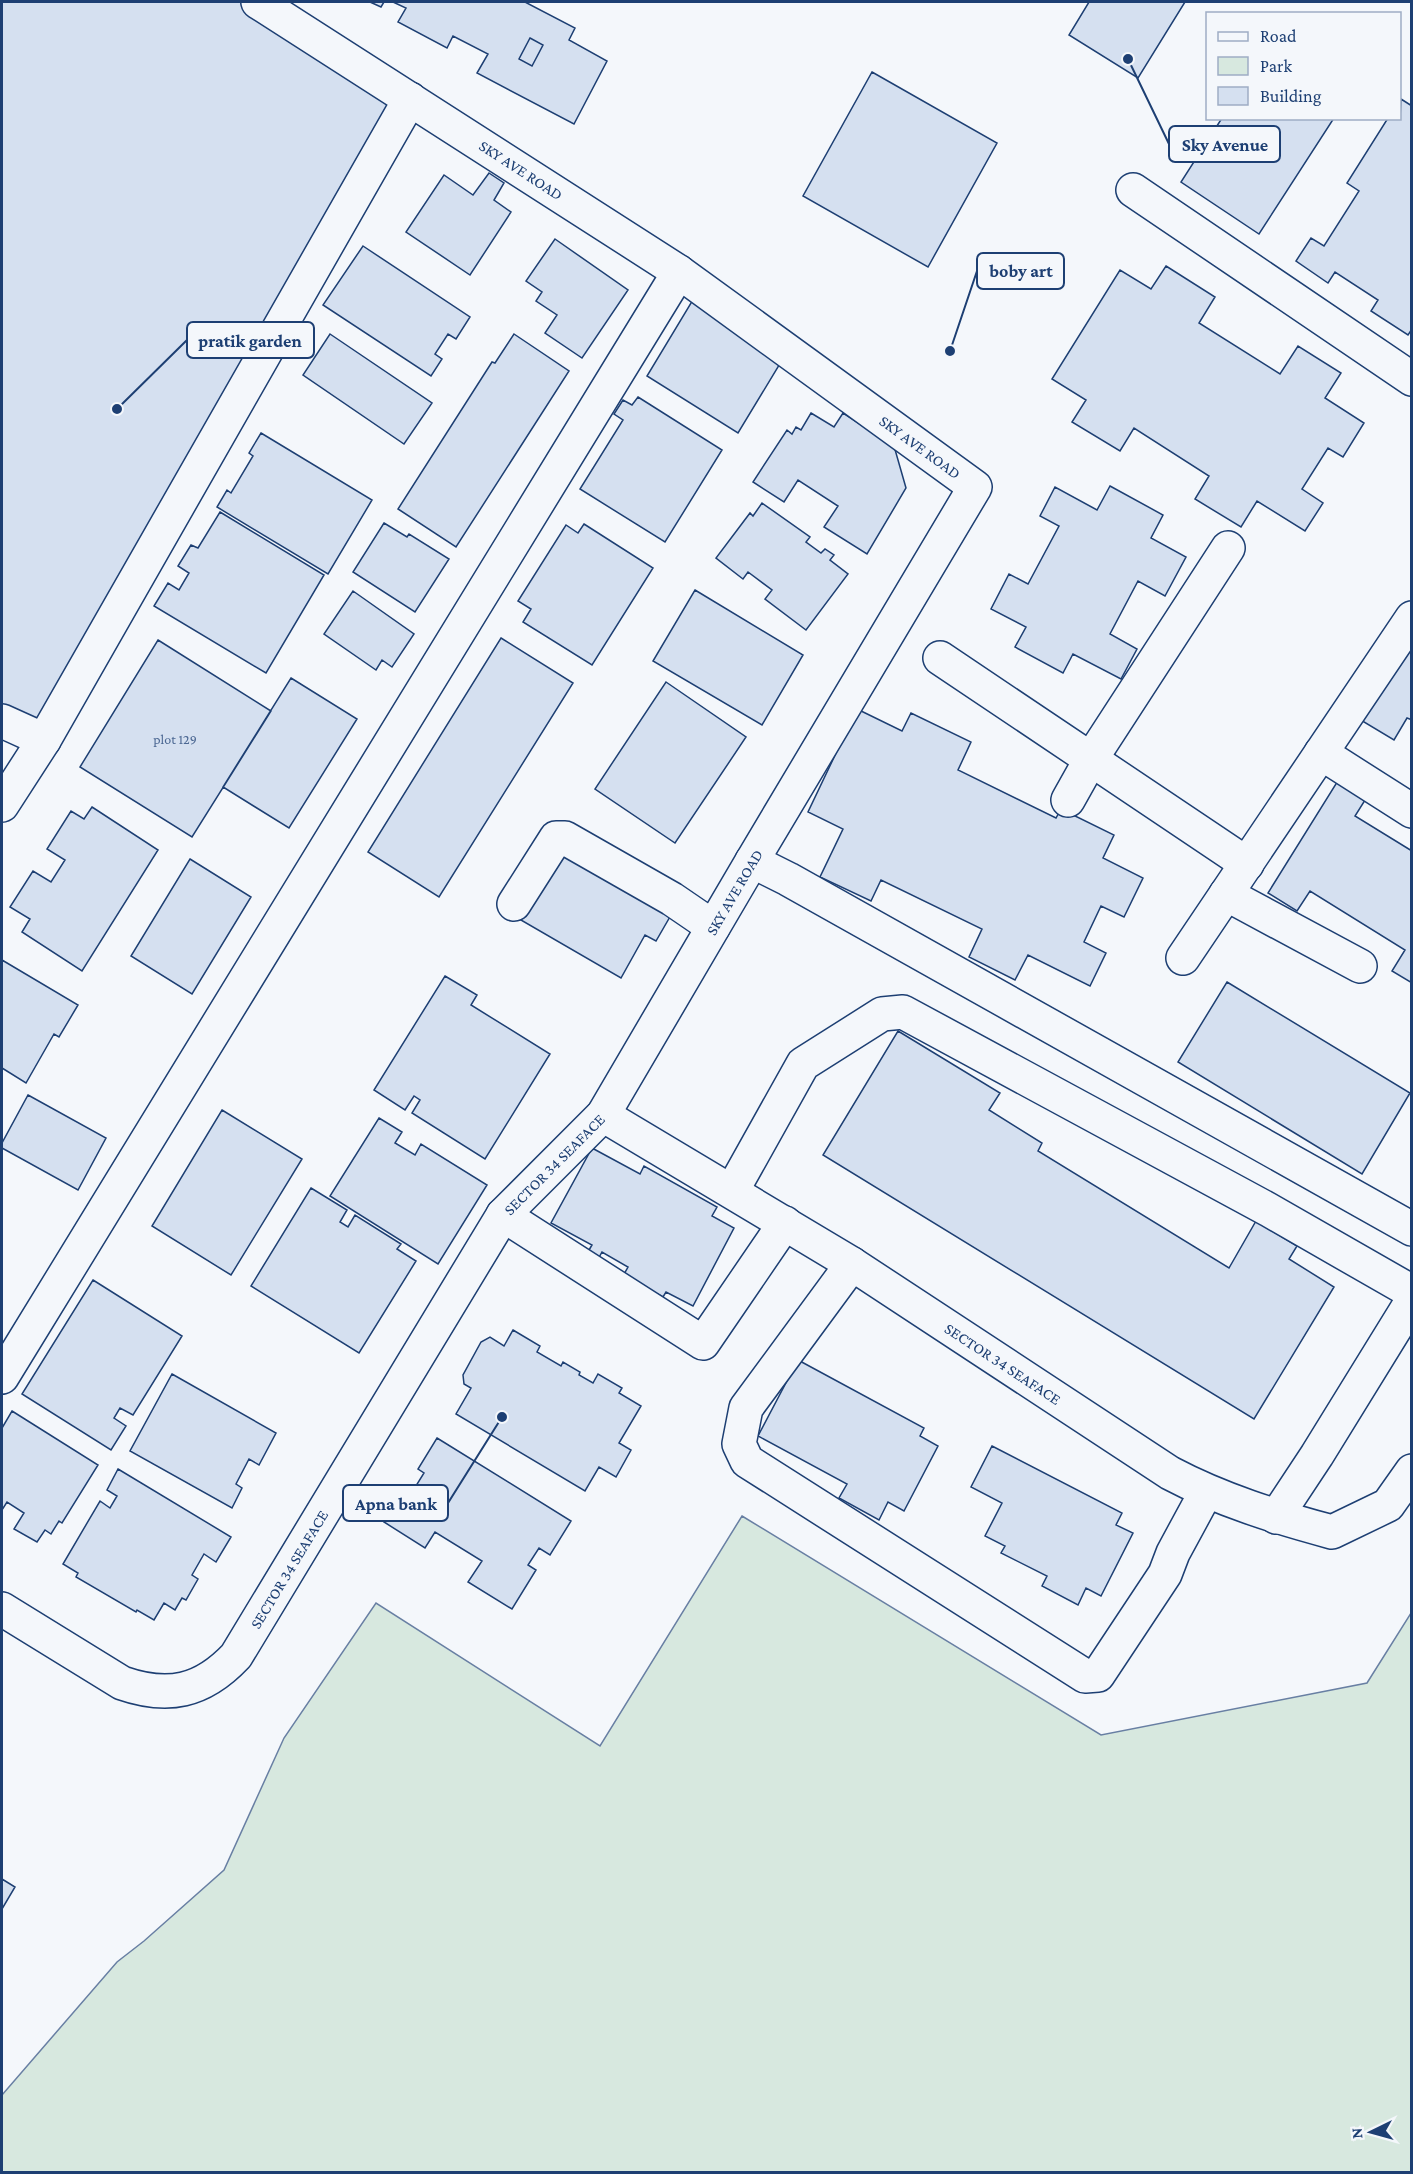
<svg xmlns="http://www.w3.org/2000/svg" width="1413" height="2174" viewBox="0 0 1413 2174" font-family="'Crimson Pro',serif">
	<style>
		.green { fill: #d7e8df; stroke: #687fa3; stroke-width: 1.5 }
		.building { fill: #d5e0f0; stroke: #1d3f73; stroke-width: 1.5 }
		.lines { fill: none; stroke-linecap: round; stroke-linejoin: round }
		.minor-casing { stroke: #1d3f73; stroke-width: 36 }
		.minor { stroke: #f4f7fb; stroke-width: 33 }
		.labels { text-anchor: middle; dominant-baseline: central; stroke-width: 4.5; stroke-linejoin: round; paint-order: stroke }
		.number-label { font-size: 14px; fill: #4b6792 }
		.street-label { font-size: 16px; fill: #1d3f73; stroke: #f4f7fb }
		.leader { fill: none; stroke: #1d3f73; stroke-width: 2 }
		.callout-dot { fill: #1d3f73; stroke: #f4f7fb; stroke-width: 2 }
		.callout { fill: #f4f7fb; stroke: #1d3f73; stroke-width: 2 }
		.callout-label { font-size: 18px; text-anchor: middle; font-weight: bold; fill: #1d3f73 }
	</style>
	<rect width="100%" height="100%" fill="#f4f7fb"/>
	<path class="green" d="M742 1516 1101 1735 1367 1683 1411 1613V2172H2V2095L117 1962 144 1941 224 1870 284 1738 376 1603 600 1746Z"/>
	<path class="building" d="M2 2H248L410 99 44 740 2 719Z
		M370 2H384L381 7Z
		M393 2H525L575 28 569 40 607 61 574 124 477 73 488 54 453 36 447 48 398 22 406 8Z
		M1089 2H1185L1138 78 1069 35Z
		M530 38 543 45 532 66 519 59Z
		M872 72 997 143 928 267 803 196Z
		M1401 99 1412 106V329L1408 335 1371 311 1378 300 1335 272 1328 283 1296 261 1311 238 1324 246 1359 191 1347 183 1388 118H1400Z
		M1222 118H1334L1259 234 1181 182Z
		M489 173 504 183 494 200 511 212 470 275 406 232 444 175 473 195Z
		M555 239 628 290 582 358 545 333 557 315 536 301 542 292 526 281Z
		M363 246 470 317 456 339 448 334 435 354 442 359 431 376 323 305Z
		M1166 266 1215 297 1199 323 1280 374 1298 346 1341 373 1325 398 1364 423 1343 457 1328 448 1302 489 1323 503 1305 531 1257 501 1241 527 1195 499 1209 476 1134 428 1120 451 1072 422 1086 400 1052 379 1120 270 1151 289Z
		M694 298 781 362 738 433 647 376Z
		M330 334 432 403 404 444 303 375Z
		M514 334 569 371 456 547 398 509 492 362 495 363Z
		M638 397 722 450 665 542 580 489 623 420 614 414 623 400 632 405Z
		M811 413 834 427 843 413 894 446 906 488 867 554 824 527 838 506 798 480 784 502 753 482 787 430 792 434 796 427 801 430Z
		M261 433 372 500 328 574 217 507 227 490 231 493 253 456 249 453Z
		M1110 486 1163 515 1151 538 1186 557 1165 596 1138 581 1110 634 1137 649 1121 679 1073 654 1063 673 1015 647 1026 627 991 609 1009 574 1028 584 1059 526 1040 516 1055 487 1097 510Z
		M762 503 810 537 806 542 821 553 825 549 834 555 830 560 848 574 806 630 765 599 772 590 748 572 743 579 716 558 750 513 753 516Z
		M220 512 324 575 266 673 154 606 168 583 179 590 189 573 178 566 191 545 198 548Z
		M384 523 407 537 409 534 449 559 415 612 353 572Z
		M584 524 653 568 592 665 523 622 531 609 518 601 566 525 578 533Z
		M695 590 803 655 762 725 653 661Z
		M353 591 414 634 392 667 382 660 376 670 324 634Z
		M1412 632V720L1407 718 1394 740 1359 719Z
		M501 638 573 683 439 897 368 852Z
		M158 640 271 711 192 837 80 767Z
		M291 678 357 719 289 828 223 787Z
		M666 682 746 737 675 843 595 789Z
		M857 709 902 731 911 713 971 742 958 770 1056 818 1061 809 1114 835 1103 858 1143 878 1124 917 1101 906 1084 942 1106 953 1090 986 1028 955 1015 980 969 957 982 929 881 880 871 901 820 877 843 829 808 812Z
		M1339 779 1367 797 1355 816 1412 851V983L1392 971 1405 950 1310 891 1297 911 1268 893Z
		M92 807 158 850 82 971 22 932 30 919 10 907 33 871 51 882 65 860 47 849 71 811 84 819Z
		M566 844 675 908 656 941 645 935 621 978 514 916Z
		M190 859 251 897 192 994 131 956Z
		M2 960 78 1005 59 1037 54 1034 26 1083 2 1068Z
		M445 976 477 995 471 1005 550 1054 485 1159 412 1113 420 1100 414 1096 405 1110 374 1090Z
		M1227 982 1410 1093 1362 1174 1178 1062Z
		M898 1031 1000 1093 989 1110 1042 1143 1038 1151 1229 1268 1256 1221 1297 1246 1289 1259 1334 1287 1254 1419 823 1155Z
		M28 1095 106 1138 78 1190 2 1148V1143Z
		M222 1110 302 1159 231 1275 152 1226Z
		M379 1118 402 1132 395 1143 415 1155 421 1144 487 1185 438 1264 330 1196Z
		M592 1148 640 1174 644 1166 717 1207 712 1216 734 1228 693 1306 666 1292 663 1297 623 1276 628 1267 602 1252 597 1261 586 1255 592 1245 551 1223Z
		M311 1188 347 1210 340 1222 348 1227 355 1215 401 1244 397 1249 416 1261 359 1353 251 1286Z
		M93 1280 182 1336 133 1415 120 1408 114 1418 126 1426 111 1450 22 1394Z
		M513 1330 540 1346 537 1352 561 1366 563 1362 580 1372 579 1375 593 1383 598 1374 622 1388 619 1393 641 1406 619 1443 631 1450 616 1477 599 1467 585 1491 456 1414 471 1388 464 1384 463 1375 481 1342 490 1337 504 1346Z
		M798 1360 924 1428 920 1436 938 1446 904 1511 888 1502 879 1520 839 1498 847 1484 758 1436Z
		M172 1374 276 1433 259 1465 249 1459 236 1484 242 1488 232 1508 130 1451Z
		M12 1411 98 1465 62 1523 59 1521 51 1534 45 1530 37 1542 14 1529 24 1513 7 1502 2 1510V1428Z
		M437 1438 571 1521 550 1555 539 1548 528 1565 536 1570 512 1609 468 1582 482 1561 435 1532 425 1548 384 1522 405 1490 411 1494 424 1473 418 1469Z
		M992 1446 1122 1513 1116 1525 1133 1533 1101 1596 1086 1588 1078 1605 1042 1586 1047 1576 1001 1553 1005 1546 985 1536 1002 1503 971 1487Z
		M118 1469 231 1537 216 1562 204 1554 192 1575 198 1579 186 1600 182 1598 175 1610 164 1603 154 1620 137 1610 136 1612 76 1577 78 1573 63 1564 100 1501 110 1508 117 1496 107 1490Z
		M2 1879 15 1887 2 1909Z"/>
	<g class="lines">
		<defs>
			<g id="minor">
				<path d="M1133 190 1412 379"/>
				<path d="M940 658 1247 864"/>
				<path d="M2 721 44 740"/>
				<path d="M1321 753 1412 811"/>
				<path d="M1068 800 1091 759 1228 548"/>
				<path d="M2 805 44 740 410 99"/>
				<path d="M752 861 788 879 1412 1229"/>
				<path d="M1226 894 1360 966"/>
				<path d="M514 904 556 838H565L672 899 713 927"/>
				<path d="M1183 958 1412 618"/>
				<path id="s1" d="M603 1115 852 1264 1170 1473C1221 1500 1276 1517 1332 1532L1388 1505 1412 1471"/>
				<path d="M732 1191 803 1064 882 1014 903 1012 1269 1210 1412 1292"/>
				<path d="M503 1215 703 1343 785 1223"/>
				<path d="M852 1264 746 1408 739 1444 747 1461 1085 1676 1098 1675 1165 1574 1173 1553 1206 1492"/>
				<path d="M2 1377 679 272"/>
				<path d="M1276 1517 1317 1455 1412 1301"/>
				<path id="s2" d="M2 1609 122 1683C168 1699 202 1692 236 1656L503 1215 603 1115 752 861 975 487 679 272 258 2"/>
			</g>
		</defs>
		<use href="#minor" class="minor-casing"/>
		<use href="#minor" class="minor"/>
	</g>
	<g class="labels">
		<g class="number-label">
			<text x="175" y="739">plot 129</text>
		</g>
		<g class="street-label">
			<text transform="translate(521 170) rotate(33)">SKY AVE ROAD</text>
			<text transform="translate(920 447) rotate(36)">SKY AVE ROAD</text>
			<text stroke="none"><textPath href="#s2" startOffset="1182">SKY AVE ROAD</textPath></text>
			<text stroke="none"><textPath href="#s2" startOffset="854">SECTOR 34 SEAFACE</textPath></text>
			<text stroke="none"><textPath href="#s1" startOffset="471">SECTOR 34 SEAFACE</textPath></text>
			<text stroke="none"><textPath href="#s2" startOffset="368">SECTOR 34 SEAFACE</textPath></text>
		</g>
	</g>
	<path class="leader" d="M1128 59L1169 144M950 351L977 271M117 409L187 340M502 1417L448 1503"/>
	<g class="callout-dot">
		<circle cx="1128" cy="59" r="6"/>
		<circle cx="950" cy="351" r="6"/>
		<circle cx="117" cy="409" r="6"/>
		<circle cx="502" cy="1417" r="6"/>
	</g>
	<g class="callout">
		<rect x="1169" y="126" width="111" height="36" rx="6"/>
		<rect x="977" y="253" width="87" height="36" rx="6"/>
		<rect x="187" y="322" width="127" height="36" rx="6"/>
		<rect x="343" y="1485" width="105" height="36" rx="6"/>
	</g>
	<g class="callout-label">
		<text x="1225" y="151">Sky Avenue</text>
		<text x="1021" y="277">boby art</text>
		<text x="250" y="347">pratik garden</text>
		<text x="396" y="1510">Apna bank</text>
	</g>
	<rect width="1413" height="2174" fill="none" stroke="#1d3f73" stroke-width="6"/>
	<rect x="1206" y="12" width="195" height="108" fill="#f4f7fb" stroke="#9eadc5" stroke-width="1.5"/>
	<rect x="1218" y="32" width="30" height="9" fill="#f4f7fb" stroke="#9eadc5" stroke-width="1.5"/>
	<text x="1260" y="42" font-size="18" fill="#1d3f73">Road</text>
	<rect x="1218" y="57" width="30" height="18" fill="#d7e8df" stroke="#9eadc5" stroke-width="1.5"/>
	<text x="1260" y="72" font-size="18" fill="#1d3f73">Park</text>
	<rect x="1218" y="87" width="30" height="18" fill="#d5e0f0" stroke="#9eadc5" stroke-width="1.5"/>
	<text x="1260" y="102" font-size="18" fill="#1d3f73">Building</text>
	<g transform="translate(1371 2132) rotate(265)" stroke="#f4f7fb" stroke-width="4.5" paint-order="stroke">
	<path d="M0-4.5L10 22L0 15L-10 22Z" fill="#1d3f73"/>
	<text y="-9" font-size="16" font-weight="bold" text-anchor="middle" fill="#1d3f73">N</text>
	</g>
</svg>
